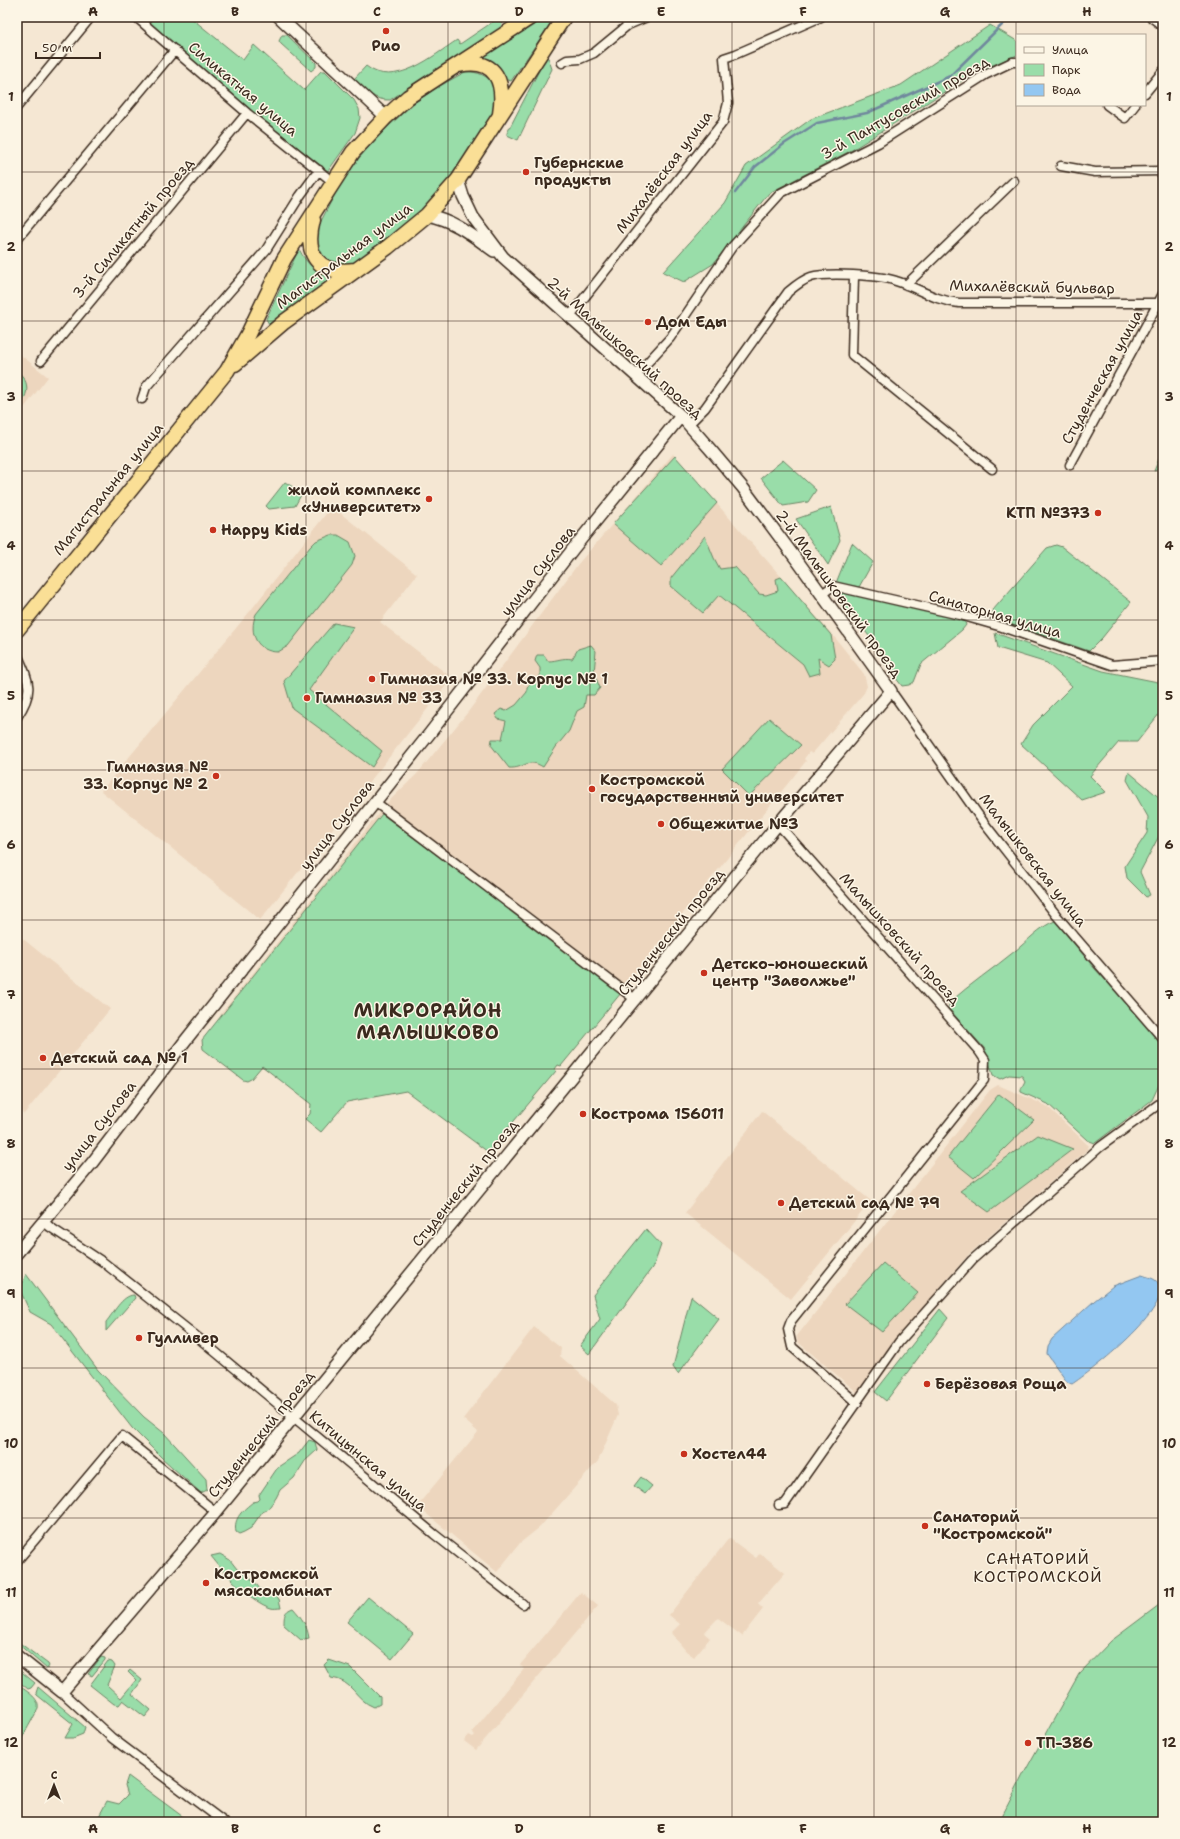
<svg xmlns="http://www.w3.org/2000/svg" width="1180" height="1839" viewBox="0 0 1180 1839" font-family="'Shantell Sans',sans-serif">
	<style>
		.built { fill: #edd6be }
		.green { fill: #99dda9; stroke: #6a8464 }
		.water { fill: #93c7f1; stroke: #70889d }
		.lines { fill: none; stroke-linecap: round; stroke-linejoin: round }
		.stream { stroke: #70889d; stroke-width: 2.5 }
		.street-casing { stroke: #3b2a1e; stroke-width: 11 }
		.secondary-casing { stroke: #3b2a1e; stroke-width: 14 }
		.highway-casing { stroke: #3b2a1e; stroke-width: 17 }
		.street { stroke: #fcf5e5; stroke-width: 8 }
		.secondary { stroke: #fcf5e5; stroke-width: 11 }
		.highway { stroke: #fadf96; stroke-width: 14 }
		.grid { fill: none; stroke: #3b2a1e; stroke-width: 1; stroke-opacity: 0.55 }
		.poi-dot { fill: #c8321e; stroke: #fcf5e5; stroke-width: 1.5 }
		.labels { text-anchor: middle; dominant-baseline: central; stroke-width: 3; stroke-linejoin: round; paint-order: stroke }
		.poi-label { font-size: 15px; font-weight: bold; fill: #3b2a1e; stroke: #fcf5e5; text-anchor: start }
		.street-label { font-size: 15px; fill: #3b2a1e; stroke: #fcf5e5 }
		.neighbourhood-label { font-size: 16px; letter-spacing: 1px; fill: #3b2a1e; stroke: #fcf5e5 }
		.district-label { font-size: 19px; font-weight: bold; letter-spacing: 1px; fill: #3b2a1e; stroke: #fcf5e5 }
		.neatline { fill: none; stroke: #3b2a1e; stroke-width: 1.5 }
		.grid-label { font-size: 13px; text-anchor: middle; font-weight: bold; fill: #3b2a1e }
	</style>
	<rect width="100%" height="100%" fill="#f5e7d3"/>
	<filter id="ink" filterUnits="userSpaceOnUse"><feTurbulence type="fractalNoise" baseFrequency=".025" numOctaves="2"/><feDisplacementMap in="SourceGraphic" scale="8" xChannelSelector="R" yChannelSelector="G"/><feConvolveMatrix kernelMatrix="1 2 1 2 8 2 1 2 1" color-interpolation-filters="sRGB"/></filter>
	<g filter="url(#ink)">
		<path class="built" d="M17 352 48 377 17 417Z
			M673 454 836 639 864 674 867 686 864 693 812 754 809 752 804 759 806 761 625 985 538 919 414 1081 316 1093 220 1015 386 804 417 774 468 712 578 564Z
			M335 509 417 574 380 622 452 678 260 920 101 791 251 610 329 510Z
			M17 934 110 1009 24 1114 17 1107Z
			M998 1085 1047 1106 1089 1146 1087 1150 968 1255 895 1340 858 1393 799 1343 797 1340V1336L990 1090Z
			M762 1111 871 1201 791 1299 685 1213Z
			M534 1327 561 1348 560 1356 616 1405 618 1415 598 1461 540 1527 520 1543 497 1572 417 1506 478 1432 463 1419Z
			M729 1538 756 1558 760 1553 785 1573 758 1604 763 1609 742 1636 718 1618 704 1633 710 1638 694 1657 686 1651 671 1633 680 1624 669 1615Z
			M581 1592 598 1606 476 1750 464 1741 469 1735 473 1737 475 1735 472 1732 524 1669 520 1665Z"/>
		<path class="green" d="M139 17H190L243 60 254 45 304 90 321 71H325L354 100 359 109 360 118 355 133 328 171 245 106Z
			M500 17 502 26 497 30 390 100C374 101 365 90 354 79L366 66C394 89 433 56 457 40L460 44Z
			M545 17H555L511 81 504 79 480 59Z
			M990 25 1017 41V55L976 72 852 150 769 193 713 264 684 282 663 272 725 203 746 166 811 119 901 85Z
			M282 35H287L316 63V67L311 71 281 44 279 41Z
			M546 57H548L552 69 518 140 507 135V133Z
			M465 72C478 71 488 76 496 86L494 111 463 162 438 196 399 232 354 263 340 266 325 259 317 248 318 227 339 186 359 158 379 135 414 103 436 88Z
			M299 249C307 265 317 273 334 278L269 324 266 319Z
			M17 371C32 383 28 396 17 409Z
			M1163 449V467L1154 471Z
			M675 456 717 503 661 566 613 524Z
			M783 460 816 490 808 502 783 506 761 478Z
			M285 482 302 493 295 506 269 509 266 506Z
			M831 507 840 540 828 565 796 519Z
			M331 535H338L350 542 355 556 352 565 288 646 278 652C257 652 248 633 256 614L310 547 316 541Z
			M705 536 714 558 720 569 735 567 759 594 766 595 778 591 776 579 781 577 831 635 835 659 829 665 818 658 820 673 809 676 803 664 719 595 703 613 671 586V578Z
			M852 543 873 562 859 587 836 583Z
			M1056 545 1062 547 1131 602 1102 638 1089 651 992 618 993 610 1047 548Z
			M843 592 964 620 966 625 962 630 921 664 914 682 909 685 902 686 885 664 879 650 858 621 839 602 838 595Z
			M334 623 354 627 309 690 382 751 372 767 292 708 284 681Z
			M995 633 1103 671 1163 683V709L1137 742H1119L1090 776 1106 792 1082 800 1021 744 1033 725 1072 686 1047 663 998 648Z
			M591 645 596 651 594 673 600 688 594 695H586L584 707 577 711 569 731 556 747 543 767C527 757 525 769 509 768L491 745 492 739H502L506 721 498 719 495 714 501 709 506 711 516 705 527 692V687L535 680 540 678V668L535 661 537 655H544L548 661C557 661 563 657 572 659L578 649Z
			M769 718 801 745 749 796 722 769Z
			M1129 772 1161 799 1159 836 1140 872 1150 895 1146 897 1127 878 1125 866 1147 833 1148 817 1127 780Z
			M382 814 621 993 561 1066 558 1065 555 1069 556 1071 488 1152 406 1091 347 1102 321 1132 305 1119 310 1114 311 1104 262 1066 251 1079 247 1081 243 1080 203 1049 202 1040Z
			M1055 921 1095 969 1147 1025 1163 1046V1076L1152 1100 1095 1143 1087 1140 1048 1104 1021 1092V1089L1025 1081 1022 1076 1009 1075 1000 1079 993 1075 985 1049 949 1009V1003C970 984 993 969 1015 951 1028 941 1039 927 1055 921Z
			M999 1094 1034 1120 974 1178 948 1157Z
			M1038 1135 1073 1149 989 1212 960 1191Z
			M646 1229 661 1245 654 1265 589 1354 580 1346 600 1319 593 1295Z
			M883 1263 918 1293 882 1332 845 1304Z
			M26 1274 98 1370 144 1417 164 1433 206 1479 207 1490 201 1493 162 1458 132 1428 51 1324 30 1312 20 1290Z
			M134 1295 135 1298 106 1331V1322C113 1314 122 1295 134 1295Z
			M691 1296 719 1319 678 1374 673 1367Z
			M940 1309 948 1318 886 1401 875 1392Z
			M309 1440 315 1442 317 1450 305 1461 294 1478 280 1490 276 1498 267 1510 262 1512 251 1528 244 1532 239 1534 236 1532C233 1518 243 1510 253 1502L258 1501 260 1499 259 1495 278 1467 299 1453Z
			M641 1477 652 1486 645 1494 634 1486Z
			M220 1554 230 1560 237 1569 254 1581 260 1589 272 1593 279 1599 281 1608C277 1608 274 1609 271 1608 251 1602 224 1573 211 1556Z
			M368 1597 413 1634 392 1659 347 1622Z
			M1163 1602V1822H999L1023 1775 1079 1674 1111 1641Z
			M293 1608C302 1618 307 1625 309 1638L301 1640 284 1625C284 1616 284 1611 293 1608Z
			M17 1641 48 1664 49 1666 47 1669 17 1643Z
			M101 1657 105 1658V1660L92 1676 88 1674Z
			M329 1660 350 1667 380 1697V1704L374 1707C355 1700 353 1680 331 1678L324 1665Z
			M108 1661 112 1662 115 1666 107 1685 121 1698 136 1680 128 1672 130 1670 142 1680 132 1694 151 1710 145 1717 123 1700 119 1705 114 1704 90 1685Z
			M17 1668 35 1683 31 1688 28 1689 17 1680Z
			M17 1684C25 1691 40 1697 38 1709L22 1738 18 1746 17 1758Z
			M38 1687 85 1727 83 1734 73 1738H65L73 1724 37 1695 36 1693Z
			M128 1776 190 1822H96L107 1801 119 1804 128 1795 125 1785Z"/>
		<path class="water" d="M1142 1275C1147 1277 1155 1278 1158 1283 1176 1306 1089 1373 1072 1384L1067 1382 1047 1354 1048 1346 1052 1339 1094 1301 1113 1286Z"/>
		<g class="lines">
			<path class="stream" d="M735 193 755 167 784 144 817 123 867 113 950 76 1006 21 1008 17"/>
			<defs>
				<path id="street" d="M136 17 247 113 333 182
					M1151 17 1163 26
					M562 63 567 60 580 59 594 53 628 25 647 17
					M1145 93 1163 71
					M1107 105 1125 118 1135 105
					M17 107 91 17
					M1061 166 1095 172 1163 171
					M17 239 175 50
					M854 276 852 355 992 469
					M906 285 1014 181
					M569 317 723 122 728 103 724 58 736 54 821 17
					M41 361 247 113
					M635 376 670 338 732 247 781 193 878 143 985 75 1012 62H1017
					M142 399 146 387 266 250 300 196 319 170
					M689 424 705 408 788 292C795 286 802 280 811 277 826 272 880 275 896 281 918 288 936 301 959 303H1163
					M1070 465 1163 294
					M822 594 833 586 960 615 1002 627 1112 665 1163 661
					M17 654C29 681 35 691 17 717
					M891 691 984 823 1057 916 1163 1039
					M375 802 636 1000
					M778 824 979 1051 985 1060 984 1080 791 1321 788 1329 792 1347 857 1403
					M43 1221 50 1227 103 1262 201 1340 434 1534 523 1604
					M779 1505 785 1504 899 1342 972 1260 1100 1147 1159 1104 1163 1103
					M17 1561 122 1436 216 1512
					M62 1692 112 1738 224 1822"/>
				<path id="secondary" d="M279 17 386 117
					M427 215C454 220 473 236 494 251
					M17 1253 92 1163 185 1041 430 733 573 549 681 416
					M17 1656 62 1692 216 1512 778 824 891 691 799 563 743 488 710 449 681 416 503 257 473 217 463 196 458 180"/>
				<path id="highway" d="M459 65C497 57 505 83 500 114
					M313 220C304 254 317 275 355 270
					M235 364 284 322 388 247 427 215 458 180 564 17
					M17 630 227 371 248 334 284 259 353 152 386 117 408 97 531 17"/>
			</defs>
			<use href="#street" class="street-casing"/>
			<use href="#secondary" class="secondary-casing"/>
			<use href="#highway" class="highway-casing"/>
			<use href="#street" class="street"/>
			<use href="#secondary" class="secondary"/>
			<use href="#highway" class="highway"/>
		</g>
	</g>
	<path class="grid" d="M164 17V1822M306 17V1822M448 17V1822M590 17V1822M732 17V1822M874 17V1822M1016 17V1822M17 172H1163M17 321H1163M17 471H1163M17 620H1163M17 770H1163M17 920H1163M17 1069H1163M17 1219H1163M17 1368H1163M17 1518H1163M17 1667H1163"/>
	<g class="poi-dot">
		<circle cx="386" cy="31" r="4"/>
		<circle cx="526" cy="172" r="4"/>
		<circle cx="648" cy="322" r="4"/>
		<circle cx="429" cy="499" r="4"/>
		<circle cx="1098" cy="513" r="4"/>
		<circle cx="213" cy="530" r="4"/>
		<circle cx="372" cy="679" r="4"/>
		<circle cx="307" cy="698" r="4"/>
		<circle cx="216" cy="776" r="4"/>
		<circle cx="592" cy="789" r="4"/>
		<circle cx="661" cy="824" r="4"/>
		<circle cx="704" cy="973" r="4"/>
		<circle cx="43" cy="1058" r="4"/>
		<circle cx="583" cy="1114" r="4"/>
		<circle cx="781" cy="1203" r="4"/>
		<circle cx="139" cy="1338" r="4"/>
		<circle cx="927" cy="1384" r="4"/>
		<circle cx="684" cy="1454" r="4"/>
		<circle cx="925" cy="1526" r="4"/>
		<circle cx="206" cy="1583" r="4"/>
		<circle cx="1028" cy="1743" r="4"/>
	</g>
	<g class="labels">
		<g class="poi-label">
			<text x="386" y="46" text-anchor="middle">Рио</text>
			<text x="534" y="163">Губернские<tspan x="534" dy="17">продукты</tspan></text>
			<text x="656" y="322">Дом Еды</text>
			<text x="421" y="490" text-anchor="end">жилой комплекс<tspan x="421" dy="17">«Университет»</tspan></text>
			<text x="1090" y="513" text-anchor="end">КТП №373</text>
			<text x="221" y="530">Happy Kids</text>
			<text x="380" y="679">Гимназия № 33. Корпус № 1</text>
			<text x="315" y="698">Гимназия № 33</text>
			<text x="208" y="767" text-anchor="end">Гимназия №<tspan x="208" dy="17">33. Корпус № 2</tspan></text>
			<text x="600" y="780">Костромской<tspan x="600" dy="17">государственный университет</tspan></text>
			<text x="669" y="824">Общежитие №3</text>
			<text x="712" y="964">Детско-юношеский<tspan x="712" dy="17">центр "Заволжье"</tspan></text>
			<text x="51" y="1058">Детский сад № 1</text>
			<text x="591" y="1114">Кострома 156011</text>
			<text x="789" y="1203">Детский сад № 79</text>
			<text x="147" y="1338">Гулливер</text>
			<text x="935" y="1384">Берёзовая Роща</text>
			<text x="692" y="1454">Хостел44</text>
			<text x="933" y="1517">Санаторий<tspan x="933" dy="17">"Костромской"</tspan></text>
			<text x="214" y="1574">Костромской<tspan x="214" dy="17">мясокомбинат</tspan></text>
			<text x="1036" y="1743">ТП-386</text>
		</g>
		<g class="street-label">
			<text transform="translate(243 89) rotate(40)">Силикатная улица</text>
			<text transform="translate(905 108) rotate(-30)">3-й Пантусовский проезд</text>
			<text transform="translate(664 172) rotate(-53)">Михалёвская улица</text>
			<text transform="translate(133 228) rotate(-50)">3-й Силикатный проезд</text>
			<text transform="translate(344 256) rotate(-37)">Магистральная улица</text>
			<text transform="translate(1032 287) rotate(1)">Михалёвский бульвар</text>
			<text transform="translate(625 348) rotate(42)">2-й Малышковский проезд</text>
			<text transform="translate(1102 377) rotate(-61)">Студенческая улица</text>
			<text transform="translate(108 489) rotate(-51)">Магистральная улица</text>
			<text transform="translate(538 571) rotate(-52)">улица Суслова</text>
			<text transform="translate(839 594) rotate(54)">2-й Малышковский проезд</text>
			<text transform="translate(995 614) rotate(16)">Санаторная улица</text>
			<text transform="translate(337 825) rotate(-52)">улица Суслова</text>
			<text transform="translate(1033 860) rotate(52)">Малышковская улица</text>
			<text transform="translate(671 932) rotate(-51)">Студенческий проезд</text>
			<text transform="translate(900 939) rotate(48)">Малышковский проезд</text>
			<text transform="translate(99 1126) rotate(-52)">улица Суслова</text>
			<text transform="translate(465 1183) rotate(-51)">Студенческий проезд</text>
			<text transform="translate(261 1434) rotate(-51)">Студенческий проезд</text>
			<text transform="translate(368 1461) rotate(40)">Китицынская улица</text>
		</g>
		<g class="neighbourhood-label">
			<text x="1038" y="1558">САНАТОРИЙ<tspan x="1038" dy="18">КОСТРОМСКОЙ</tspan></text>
		</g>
		<g class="district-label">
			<text x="428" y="1010">МИКРОРАЙОН<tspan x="428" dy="22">МАЛЫШКОВО</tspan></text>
		</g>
	</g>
	<rect width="1180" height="1839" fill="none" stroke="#fcf5e5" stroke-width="44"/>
	<rect x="1016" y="34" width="130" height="72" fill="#fcf5e5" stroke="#afa495"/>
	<rect x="1024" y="47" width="20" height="6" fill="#fcf5e5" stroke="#afa495"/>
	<text x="1052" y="54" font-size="12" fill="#3b2a1e">Улица</text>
	<rect x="1024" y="64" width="20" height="12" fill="#99dda9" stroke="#afa495"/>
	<text x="1052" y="74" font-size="12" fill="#3b2a1e">Парк</text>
	<rect x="1024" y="84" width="20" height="12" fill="#93c7f1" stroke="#afa495"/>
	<text x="1052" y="94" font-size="12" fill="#3b2a1e">Вода</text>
	<g transform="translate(54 1785)" stroke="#fcf5e5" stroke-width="3" paint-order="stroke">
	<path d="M0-3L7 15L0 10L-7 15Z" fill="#3b2a1e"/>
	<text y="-6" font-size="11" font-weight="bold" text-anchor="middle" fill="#3b2a1e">С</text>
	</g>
	<path d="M36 52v6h64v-6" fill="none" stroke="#3b2a1e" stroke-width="2"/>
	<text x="42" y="52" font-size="12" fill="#3b2a1e" stroke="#fcf5e5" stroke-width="3" paint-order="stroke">50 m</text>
	<rect x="22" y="22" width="1136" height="1795" class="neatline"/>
	<g class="grid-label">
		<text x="93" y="16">A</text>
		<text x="235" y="16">B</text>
		<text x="377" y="16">C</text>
		<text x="519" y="16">D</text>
		<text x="661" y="16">E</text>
		<text x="803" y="16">F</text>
		<text x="945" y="16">G</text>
		<text x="1087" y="16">H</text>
		<text x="11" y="101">1</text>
		<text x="1169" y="101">1</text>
		<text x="11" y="251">2</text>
		<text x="1169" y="251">2</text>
		<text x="11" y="401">3</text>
		<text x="1169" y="401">3</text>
		<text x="11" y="550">4</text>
		<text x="1169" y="550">4</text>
		<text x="11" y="700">5</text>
		<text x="1169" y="700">5</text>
		<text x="11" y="849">6</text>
		<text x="1169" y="849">6</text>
		<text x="11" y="999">7</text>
		<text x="1169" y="999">7</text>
		<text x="11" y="1148">8</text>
		<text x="1169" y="1148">8</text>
		<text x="11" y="1298">9</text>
		<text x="1169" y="1298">9</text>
		<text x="11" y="1448">10</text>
		<text x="1169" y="1448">10</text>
		<text x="11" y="1597">11</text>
		<text x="1169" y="1597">11</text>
		<text x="11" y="1747">12</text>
		<text x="1169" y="1747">12</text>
		<text x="93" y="1833">A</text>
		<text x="235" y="1833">B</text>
		<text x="377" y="1833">C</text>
		<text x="519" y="1833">D</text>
		<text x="661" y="1833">E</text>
		<text x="803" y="1833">F</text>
		<text x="945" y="1833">G</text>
		<text x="1087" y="1833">H</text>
	</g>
</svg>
